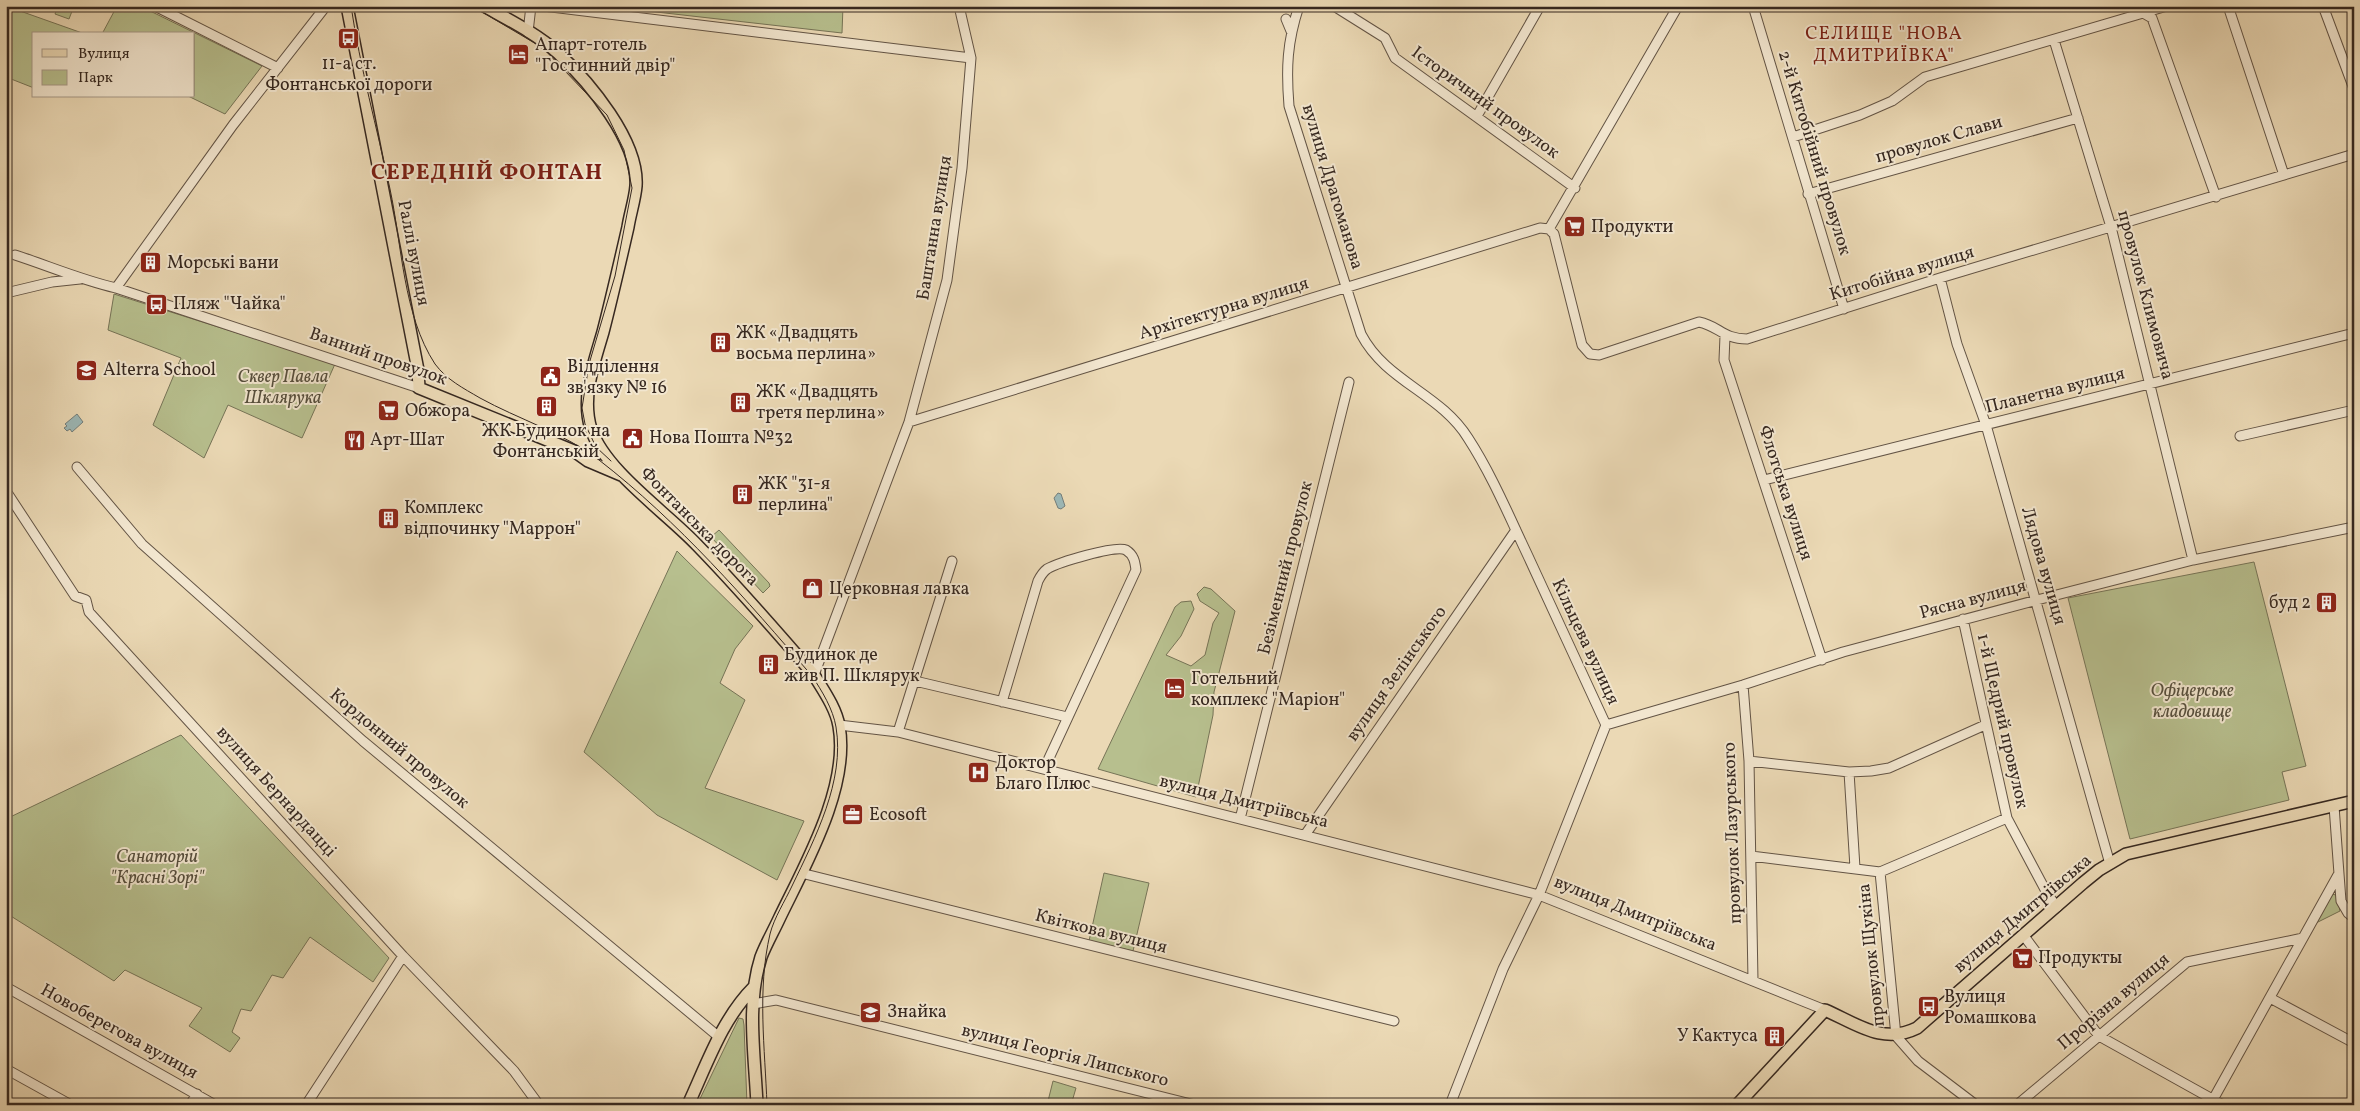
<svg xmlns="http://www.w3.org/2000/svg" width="2360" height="1111" viewBox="0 0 2360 1111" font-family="Vollkorn,serif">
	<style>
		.green { fill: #b7bf8e; stroke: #767457 }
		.water { fill: #9cb8b7; stroke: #737e7b }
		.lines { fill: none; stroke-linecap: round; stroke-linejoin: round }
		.minor-casing { stroke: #635445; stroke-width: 11 }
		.major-casing { stroke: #362820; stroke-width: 14 }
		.minor { stroke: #f2e6cf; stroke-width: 9 }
		.major { stroke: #ebd9b5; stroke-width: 11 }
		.tram { stroke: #362820; stroke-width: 1 }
		.labels { text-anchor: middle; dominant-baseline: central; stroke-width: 4; stroke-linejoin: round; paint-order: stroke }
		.poi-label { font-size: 18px; fill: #362820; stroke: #f2e6cf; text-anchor: start }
		.street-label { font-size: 18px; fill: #362820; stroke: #f2e6cf }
		.park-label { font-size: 18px; font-style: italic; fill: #564e3c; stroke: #f2e6cf }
		.neighbourhood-label { font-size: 19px; letter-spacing: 1px; fill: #7a1f14; stroke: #f2e6cf }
		.district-label { font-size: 22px; font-weight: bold; letter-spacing: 1px; fill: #7a1f14; stroke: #f2e6cf }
	</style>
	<rect width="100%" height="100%" fill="#ebd9b5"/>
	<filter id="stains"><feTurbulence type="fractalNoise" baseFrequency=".004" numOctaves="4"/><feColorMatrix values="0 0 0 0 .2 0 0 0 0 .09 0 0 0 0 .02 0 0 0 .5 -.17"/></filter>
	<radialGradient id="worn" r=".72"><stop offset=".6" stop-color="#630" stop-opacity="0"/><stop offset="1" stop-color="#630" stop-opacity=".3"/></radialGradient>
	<path class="green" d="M6 6 85 34H34V88L6 77Z
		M58 6H74L69 19 55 14Z
		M117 6H140L262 66 225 114 188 96H194V34H102Z
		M607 6H843L842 33 612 7Z
		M114 294 335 364 302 438 228 405 204 458 153 425 181 358 108 330Z
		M719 530 769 583 770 586 763 593 711 537Z
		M677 551 753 626 735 649 720 683 745 700 705 788 804 821 777 880 657 815 584 752Z
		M2254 562 2306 766 2282 772 2289 800 2130 839 2068 598Z
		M1204 587 1211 589 1235 611 1214 692 1213 715 1196 797 1098 769 1175 607 1181 602 1191 601 1194 609 1181 636 1166 655 1191 666 1205 655 1213 623 1219 613 1200 601 1197 594Z
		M181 735 389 958 373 982 310 937 283 978 272 975 251 1011 241 1009 232 1032 240 1038 230 1052 189 1026 202 1008 125 970 114 981 6 913V819Z
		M1104 873 1149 883 1133 951 1089 941Z
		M2330 894 2337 895 2340 911 2316 923Z
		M739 1018 743 1019 744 1025 747 1105H697Z
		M1053 1081 1076 1088 1071 1105H1047Z"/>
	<path class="water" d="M77 414 83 422 72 432 70 429 67 431 64 428 67 426 65 424Z
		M1058 493 1061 494 1065 506 1061 509 1058 508 1054 498Z"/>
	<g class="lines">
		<defs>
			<path id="minor" d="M155 6 278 68
				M543 6 971 58
				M1299 6C1287 42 1286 69 1289 106L1361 334C1386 382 1440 393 1468 438 1492 475 1509 516 1528 556 1554 612 1580 669 1606 725L1539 895 1503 969 1450 1105
				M1334 6 1385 38 1395 58 1575 188
				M1753 6 1844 309
				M2137 6 2138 10 2152 18 2216 197
				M2228 6 2284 175
				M2323 6 2354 89
				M1286 19 1291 31
				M528 32 531 6
				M2054 40 2111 227 2193 560
				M1477 116 1540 6
				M1793 137 1860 115 1892 101 1925 77 2167 6
				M1808 194 2078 118
				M1549 229 1554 234 1582 345 1590 354 1599 355 1699 322C1719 326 1723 339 1747 339L1940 278 2354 154
				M1549 229 1678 6
				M15 255C49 266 81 280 116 288L419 388
				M1940 278 1957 344 1986 425 2110 864
				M116 288 233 125 326 6
				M6 293 52 282 80 279
				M1725 336 1724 360 1822 660
				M909 422 1540 228 1549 229
				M2240 436 2354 410
				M77 467 142 544 363 741 719 1037
				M1764 480 2354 333
				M6 491 75 596 86 600 89 612 403 956 514 1071 539 1105
				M1963 619 2007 818 2048 895 2057 907
				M814 675 909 422 947 280 962 168 971 58 959 6
				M915 681 1067 717
				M1743 685 1749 761 1753 980
				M1002 702 1038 581C1040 577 1043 572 1047 569 1059 562 1116 545 1126 550 1134 555 1135 562 1136 570L1044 769
				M839 725 898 732 1539 895 1825 1010
				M1606 725 1743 685 1843 652 2037 600 2193 560 2354 527
				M898 732 952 561
				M1749 761 1849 772 1871 771 1889 768 1985 725
				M1849 772 1855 868
				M2334 806 2341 901 2348 913 2354 918
				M1240 819 1349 382
				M1305 835 1516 530
				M1751 856 1880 872 2007 818
				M1880 872 1896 1036 1918 1061 1976 1105
				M801 873 1394 1021
				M2024 936 2099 1036 2223 1105
				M6 987 215 1105
				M2270 998 2354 1043
				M753 1004 776 1000 1195 1105
				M6 1069 71 1105
				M190 1105 197 1094
				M306 1105 403 956
				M2017 1105 2187 962 2303 938
				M2210 1105 2338 875"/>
			<path id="major" d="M347 6 418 370 419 388 574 451 588 461 621 475
				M484 6C509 20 537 34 558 53 589 82 639 141 636 186 635 199 630 214 628 227 620 262 612 297 603 332 594 363 581 397 591 429 605 471 667 513 697 545 738 587 776 631 814 675 823 690 836 708 839 726 850 787 805 865 779 919 773 932 766 944 761 957 746 1004 755 1057 757 1105
				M688 1105C707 1064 722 1019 754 987
				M1737 1105 1825 1010C1857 1024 1883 1045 1917 1028L2083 883 2099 870 2126 854 2354 801"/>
		</defs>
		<use href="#minor" class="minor-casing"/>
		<use href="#major" class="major-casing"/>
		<use href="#minor" class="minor"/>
		<use href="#major" class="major"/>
		<path class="tram" d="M351 6C360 67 377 128 390 189 402 245 403 315 435 364 447 380 463 388 480 398 518 419 564 433 599 460 679 522 746 599 812 676 822 691 833 709 836 727 845 781 815 838 792 886 785 901 774 918 770 934 757 990 765 1048 767 1105
			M472 6 543 48 607 115 624 150 632 188 615 276 589 364 582 408 585 424 596 447 611 461"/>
	</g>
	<defs>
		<symbol id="bus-square" viewBox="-11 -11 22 22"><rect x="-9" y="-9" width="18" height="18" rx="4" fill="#8f2418" stroke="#f2e6cf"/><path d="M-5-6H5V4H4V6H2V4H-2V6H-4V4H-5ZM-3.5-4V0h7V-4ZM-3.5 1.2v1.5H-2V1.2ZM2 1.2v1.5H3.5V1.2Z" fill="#fff"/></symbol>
		<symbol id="hotel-square" viewBox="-11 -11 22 22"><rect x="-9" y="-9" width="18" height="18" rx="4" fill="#8f2418" stroke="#f2e6cf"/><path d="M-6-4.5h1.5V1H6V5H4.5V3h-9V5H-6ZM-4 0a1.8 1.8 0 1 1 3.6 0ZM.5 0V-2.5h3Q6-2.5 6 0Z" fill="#fff"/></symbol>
		<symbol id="supermarket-square" viewBox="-11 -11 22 22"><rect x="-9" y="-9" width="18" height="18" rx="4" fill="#8f2418" stroke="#f2e6cf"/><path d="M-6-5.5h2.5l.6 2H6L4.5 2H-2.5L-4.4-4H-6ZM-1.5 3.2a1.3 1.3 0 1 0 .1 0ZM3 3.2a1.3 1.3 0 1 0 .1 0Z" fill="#fff"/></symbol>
		<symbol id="building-square" viewBox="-11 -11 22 22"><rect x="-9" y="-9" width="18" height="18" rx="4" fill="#8f2418" stroke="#f2e6cf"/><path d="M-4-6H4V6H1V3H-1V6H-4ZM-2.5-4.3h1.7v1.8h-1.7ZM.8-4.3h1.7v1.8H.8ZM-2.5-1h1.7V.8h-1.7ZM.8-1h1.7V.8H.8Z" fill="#fff"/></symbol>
		<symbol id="school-square" viewBox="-11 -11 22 22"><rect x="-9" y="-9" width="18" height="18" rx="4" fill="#8f2418" stroke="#f2e6cf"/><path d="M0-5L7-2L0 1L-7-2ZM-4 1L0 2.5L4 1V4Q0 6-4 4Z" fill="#fff"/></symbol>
		<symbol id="civic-square" viewBox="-11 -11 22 22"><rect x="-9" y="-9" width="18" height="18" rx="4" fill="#8f2418" stroke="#f2e6cf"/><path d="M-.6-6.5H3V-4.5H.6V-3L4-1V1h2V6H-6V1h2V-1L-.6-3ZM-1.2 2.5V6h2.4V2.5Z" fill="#fff"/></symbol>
		<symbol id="restaurant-square" viewBox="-11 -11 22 22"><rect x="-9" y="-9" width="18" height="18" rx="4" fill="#8f2418" stroke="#f2e6cf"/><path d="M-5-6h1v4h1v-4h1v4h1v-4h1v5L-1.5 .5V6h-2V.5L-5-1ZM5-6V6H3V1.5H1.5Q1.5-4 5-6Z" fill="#fff"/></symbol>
		<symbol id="shop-square" viewBox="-11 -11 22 22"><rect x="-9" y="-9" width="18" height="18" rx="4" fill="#8f2418" stroke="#f2e6cf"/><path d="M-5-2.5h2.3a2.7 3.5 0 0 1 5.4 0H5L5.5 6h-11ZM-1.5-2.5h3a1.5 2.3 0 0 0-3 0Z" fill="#fff"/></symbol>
		<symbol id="hospital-square" viewBox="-11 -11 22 22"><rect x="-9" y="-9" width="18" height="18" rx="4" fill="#8f2418" stroke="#f2e6cf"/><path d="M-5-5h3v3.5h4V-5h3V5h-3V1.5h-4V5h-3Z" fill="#fff"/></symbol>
		<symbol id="office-square" viewBox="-11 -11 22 22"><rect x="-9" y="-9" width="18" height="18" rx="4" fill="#8f2418" stroke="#f2e6cf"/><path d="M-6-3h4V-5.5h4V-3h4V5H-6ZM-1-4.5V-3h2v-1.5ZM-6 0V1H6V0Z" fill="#fff"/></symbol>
	</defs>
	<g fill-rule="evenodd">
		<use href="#bus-square" x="336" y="26" width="25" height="25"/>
		<use href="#hotel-square" x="506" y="42" width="25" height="25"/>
		<use href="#supermarket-square" x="1562" y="214" width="25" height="25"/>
		<use href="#building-square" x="138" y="250" width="25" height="25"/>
		<use href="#bus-square" x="144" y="292" width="25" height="25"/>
		<use href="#building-square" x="708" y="330" width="25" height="25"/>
		<use href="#school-square" x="74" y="358" width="25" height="25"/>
		<use href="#civic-square" x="538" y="364" width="25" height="25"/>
		<use href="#building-square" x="728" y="390" width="25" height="25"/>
		<use href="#building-square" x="534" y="394" width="25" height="25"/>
		<use href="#supermarket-square" x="376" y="398" width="25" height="25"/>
		<use href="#civic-square" x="620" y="426" width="25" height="25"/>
		<use href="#restaurant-square" x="342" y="428" width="25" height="25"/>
		<use href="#building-square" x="730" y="482" width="25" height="25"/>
		<use href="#building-square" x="376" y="506" width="25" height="25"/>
		<use href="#shop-square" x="800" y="576" width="25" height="25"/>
		<use href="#building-square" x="2314" y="590" width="25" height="25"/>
		<use href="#building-square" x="756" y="652" width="25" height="25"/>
		<use href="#hotel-square" x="1162" y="676" width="25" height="25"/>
		<use href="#hospital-square" x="966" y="760" width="25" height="25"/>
		<use href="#office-square" x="840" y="802" width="25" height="25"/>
		<use href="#supermarket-square" x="2010" y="946" width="25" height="25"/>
		<use href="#bus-square" x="1916" y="994" width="25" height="25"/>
		<use href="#school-square" x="858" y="1000" width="25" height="25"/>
		<use href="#building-square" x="1762" y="1024" width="25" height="25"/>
	</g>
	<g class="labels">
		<g class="poi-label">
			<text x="535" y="45">Апарт-готель<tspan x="535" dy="21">"Гостинний двір"</tspan></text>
			<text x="349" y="64" text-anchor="middle">11-а ст.<tspan x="349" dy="21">Фонтанської дороги</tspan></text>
			<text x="1591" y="227">Продукти</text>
			<text x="167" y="263">Морські вани</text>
			<text x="173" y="304">Пляж "Чайка"</text>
			<text x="736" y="333">ЖК «Двадцять<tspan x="736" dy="21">восьма перлина»</tspan></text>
			<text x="567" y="367">Відділення<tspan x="567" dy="21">зв'язку № 16</tspan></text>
			<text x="103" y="370">Alterra School</text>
			<text x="756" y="392">ЖК «Двадцять<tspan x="756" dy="21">третя перлина»</tspan></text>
			<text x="405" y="411">Обжора</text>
			<text x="546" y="431" text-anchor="middle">ЖК Будинок на<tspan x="546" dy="21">Фонтанській</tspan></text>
			<text x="649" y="438">Нова Пошта №32</text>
			<text x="370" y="440">Арт-Шат</text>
			<text x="758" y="484">ЖК "31-я<tspan x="758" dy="21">перлина"</tspan></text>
			<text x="404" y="508">Комплекс<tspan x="404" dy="21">відпочинку "Маррон"</tspan></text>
			<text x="829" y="589">Церковная лавка</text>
			<text x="2311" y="603" text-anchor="end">буд 2</text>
			<text x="784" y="655">Будинок де<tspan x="784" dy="21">жив П. Шклярук</tspan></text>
			<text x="1191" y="679">Готельний<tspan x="1191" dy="21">комплекс "Маріон"</tspan></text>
			<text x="995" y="763">Доктор<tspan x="995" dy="21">Благо Плюс</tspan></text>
			<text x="869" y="815">Ecosoft</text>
			<text x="2038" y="958">Продукты</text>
			<text x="1944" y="997">Вулиця<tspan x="1944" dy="21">Ромашкова</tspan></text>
			<text x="887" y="1012">Знайка</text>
			<text x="1758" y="1036" text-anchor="end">У Кактуса</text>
		</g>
		<g class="street-label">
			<text transform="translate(1485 103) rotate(36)">Історичний провулок</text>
			<text transform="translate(1939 140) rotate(-16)">провулок Слави</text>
			<text transform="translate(1814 153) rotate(73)">2-й Китобійний провулок</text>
			<text transform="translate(1332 187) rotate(73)">вулиця Драгоманова</text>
			<text transform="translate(935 228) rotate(-81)">Баштанна вулиця</text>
			<text transform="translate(413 253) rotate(79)">Раллі вулиця</text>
			<text transform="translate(1902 274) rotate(-17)">Китобійна вулиця</text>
			<text transform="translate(2145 295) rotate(75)">провулок Климовича</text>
			<text transform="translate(1224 309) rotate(-17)">Архітектурна вулиця</text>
			<text transform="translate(378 357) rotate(19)">Ванний провулок</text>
			<text transform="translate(2055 391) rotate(-14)">Планетна вулиця</text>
			<text transform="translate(1785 493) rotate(72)">Флотська вулиця</text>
			<text transform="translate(699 527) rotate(45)">Фонтанська дорога</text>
			<text transform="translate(2043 566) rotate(74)">Лядова вулиця</text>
			<text transform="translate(1286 568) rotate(-76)">Безіменний провулок</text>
			<text transform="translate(1973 600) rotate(-15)">Рясна вулиця</text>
			<text transform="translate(1585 642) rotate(65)">Кільцева вулиця</text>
			<text transform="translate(1397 674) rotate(-55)">вулиця Зелінського</text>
			<text transform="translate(2002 721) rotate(77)">1-й Щедрий провулок</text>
			<text transform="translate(399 749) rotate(40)">Кордонний провулок</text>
			<text transform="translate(276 792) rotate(48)">вулиця Бернардацці</text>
			<text transform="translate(1244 802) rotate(14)">вулиця Дмитріївська</text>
			<text transform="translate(1733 833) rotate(-92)">провулок Лазурського</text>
			<text transform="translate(1635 914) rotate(22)">вулиця Дмитріївська</text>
			<text transform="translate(2023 914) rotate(-40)">вулиця Дмитріївська</text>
			<text transform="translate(1101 932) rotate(14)">Квіткова вулиця</text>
			<text transform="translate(1872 955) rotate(-96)">провулок Щукіна</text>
			<text transform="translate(2114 1002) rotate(-40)">Прорізна вулиця</text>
			<text transform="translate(119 1032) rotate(29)">Новоберегова вулиця</text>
			<text transform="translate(1065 1056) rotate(14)">вулиця Георгія Липського</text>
		</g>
		<g class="park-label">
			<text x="283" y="377">Сквер Павла<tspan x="283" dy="21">Шклярука</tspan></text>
			<text x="2192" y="691">Офіцерське<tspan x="2192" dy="21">кладовище</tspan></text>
			<text x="157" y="857">Санаторій<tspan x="157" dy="21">"Красні Зорі"</tspan></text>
		</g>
		<g class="neighbourhood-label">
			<text x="1884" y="34">СЕЛИЩЕ "НОВА<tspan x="1884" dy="22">ДМИТРИЇВКА"</tspan></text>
		</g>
		<g class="district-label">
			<text x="487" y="173">СЕРЕДНІЙ ФОНТАН</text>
		</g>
	</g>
	<rect width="2360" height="1111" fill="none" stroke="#ebd9b5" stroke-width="25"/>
	<rect x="8" y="8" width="2345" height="1096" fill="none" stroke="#362820" stroke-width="2.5"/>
	<rect x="12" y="12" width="2335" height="1086" fill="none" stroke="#362820"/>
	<rect x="32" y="32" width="162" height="65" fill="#f2e6cf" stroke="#a79a89"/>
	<rect x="42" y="49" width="25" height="8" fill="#ebd9b5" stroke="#a79a89"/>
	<text x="78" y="58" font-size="15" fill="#362820">Вулиця</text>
	<rect x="42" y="70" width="25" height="15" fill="#b7bf8e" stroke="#a79a89"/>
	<text x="78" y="82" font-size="15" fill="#362820">Парк</text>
	<rect width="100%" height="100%" filter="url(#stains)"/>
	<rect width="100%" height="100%" fill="url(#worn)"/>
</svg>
